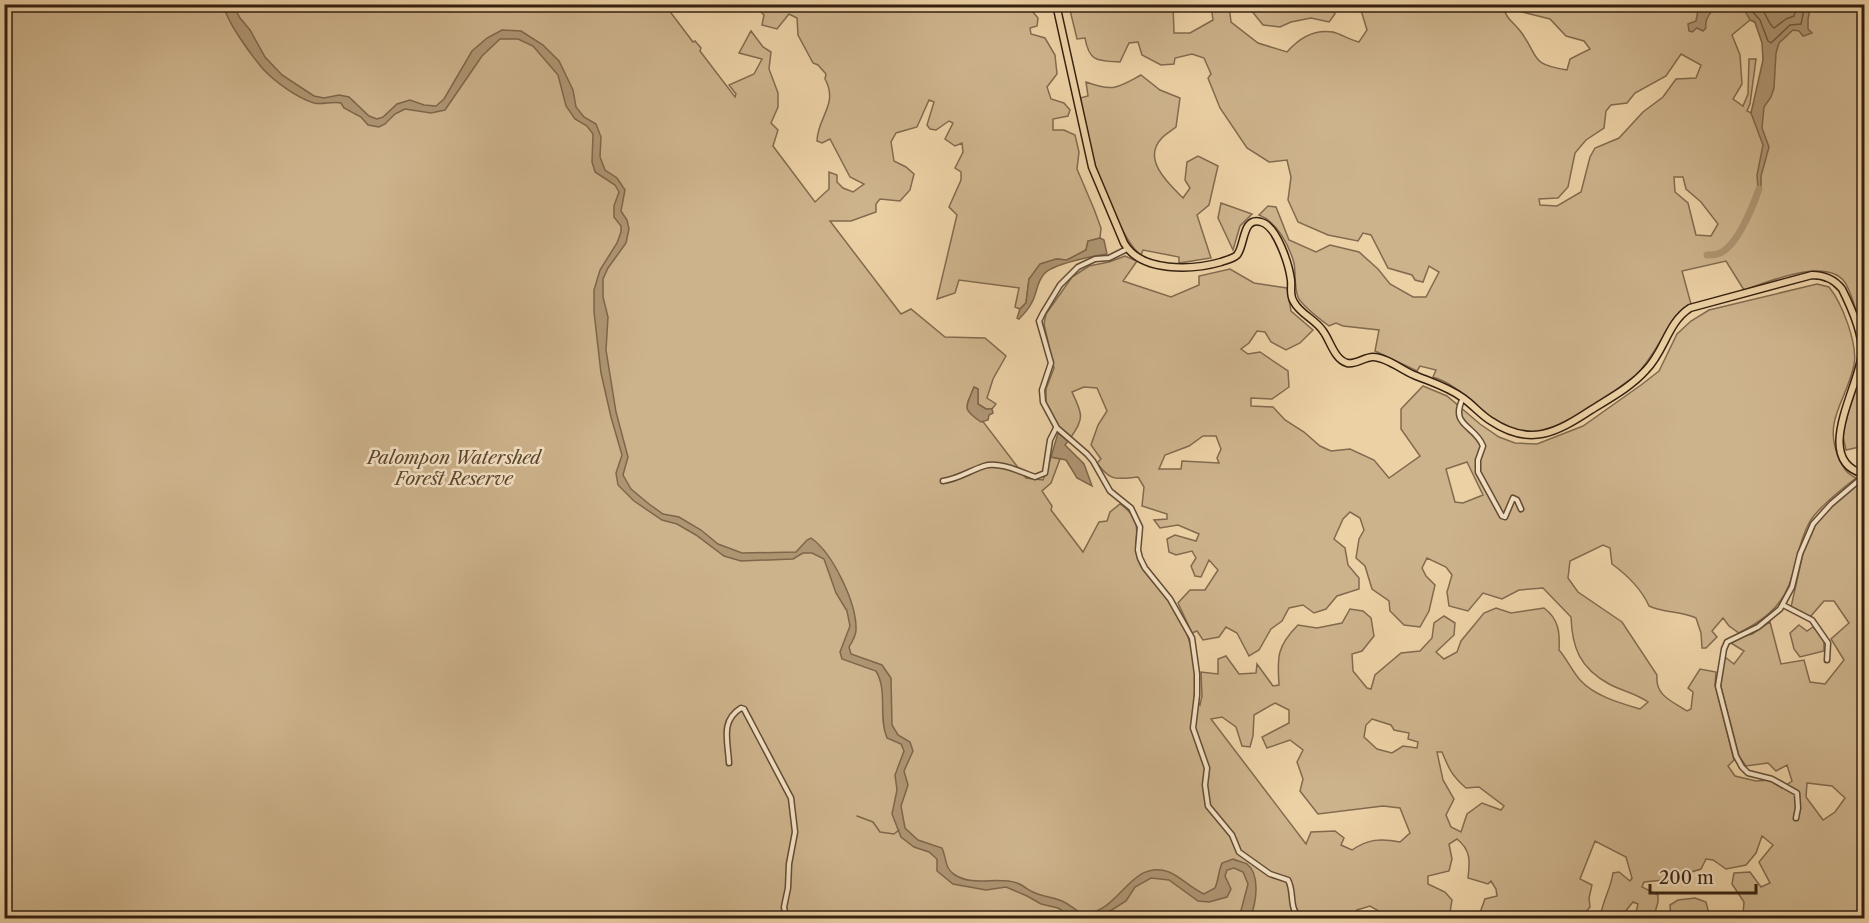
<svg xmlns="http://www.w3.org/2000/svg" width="1869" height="923" viewBox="0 0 1869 923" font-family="'Libre Caslon Text',serif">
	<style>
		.green { fill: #cdb38c; stroke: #816a4e; stroke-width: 1.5; fill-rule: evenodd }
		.water { fill: #ae9572; stroke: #7e664a; stroke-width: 1.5 }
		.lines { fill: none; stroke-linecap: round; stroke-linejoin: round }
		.shore { stroke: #725a40; stroke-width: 1.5 }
		.stream { stroke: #7e664a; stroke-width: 1.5 }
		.river { stroke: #ae9572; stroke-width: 7 }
		.minor-casing { stroke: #634c34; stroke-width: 7 }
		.trunk-casing { stroke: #35200f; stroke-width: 9 }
		.minor { stroke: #f3e1c4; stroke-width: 4 }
		.trunk { stroke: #ecd1a5; stroke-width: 6 }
		.labels { text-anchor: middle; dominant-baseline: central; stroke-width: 5; stroke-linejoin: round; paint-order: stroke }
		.park-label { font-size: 18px; font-style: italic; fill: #5b452e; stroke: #f3e1c4 }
	</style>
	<rect width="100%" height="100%" fill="#ecd1a5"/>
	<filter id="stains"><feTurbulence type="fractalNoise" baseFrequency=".00333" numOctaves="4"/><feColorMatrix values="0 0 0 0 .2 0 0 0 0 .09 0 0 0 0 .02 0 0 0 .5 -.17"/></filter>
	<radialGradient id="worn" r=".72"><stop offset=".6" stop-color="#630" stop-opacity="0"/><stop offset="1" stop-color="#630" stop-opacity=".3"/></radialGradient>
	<path class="green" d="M876 4 886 10 899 8 898 4 1027 5 1038 18 1037 26 1030 28 1031 34 1045 38 1055 55 1057 74 1047 87 1051 99 1064 103 1070 110 1068 116 1053 119V130H1064L1075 135 1079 152 1077 169 1094 209 1101 228 1100 238 1088 241 1086 250 1067 260 1056 259 1029 279 1026 303 1020 309 1015 307 1019 288 959 280 955 293 937 299 957 215 949 207 961 180V172L955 168 963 152 962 143 955 146 945 139 953 123 949 121 936 130 930 129 927 125 934 102 929 100 917 127 896 133 891 142 894 161 906 167 914 174 910 190 900 201 880 199 876 204V212L851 221H830L901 314 911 309 945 337 985 338 1006 356 993 379 987 398 996 404 992 409H986L978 404V389L974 387 968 402 1026 478 1043 480 1051 457 1060 459 1051 483 1042 491 1052 506 1051 510 1083 552 1099 522 1107 521 1110 512 1120 504C1151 525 1127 541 1140 565 1148 578 1161 588 1170 601 1188 627 1200 665 1194 697L1200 705 1202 696 1201 672 1218 674V659L1226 656 1239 674 1256 673 1257 664 1273 686 1279 685C1277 657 1277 646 1298 625L1317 628 1342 623 1350 609 1363 611 1371 618 1374 636 1362 651 1352 654 1353 671 1367 688 1371 689 1375 675 1401 653 1420 651 1432 638 1434 623 1444 616 1455 623 1454 635 1436 652 1444 659 1457 652 1461 641 1484 613 1496 608 1511 613 1544 608C1559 619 1560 633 1559 650 1567 659 1572 671 1581 681 1595 696 1620 703 1640 709L1648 702C1635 693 1622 691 1609 684 1580 668 1572 648 1571 617L1543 588 1519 590 1502 599 1483 593 1468 611 1449 606 1447 592 1452 575 1446 567 1427 558 1422 568 1426 576 1435 585 1429 611 1420 627 1404 625 1390 611 1389 601 1372 589 1365 566 1356 558 1359 539 1364 530 1360 518 1350 512 1343 519 1334 539 1345 548 1348 565 1359 578V589L1337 596 1326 609 1314 613 1303 605 1289 608 1282 621 1271 629 1259 650 1249 656 1237 633 1226 627 1219 637 1203 640 1197 631 1192 633 1178 603 1190 590H1205L1218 570 1209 560 1201 577 1195 576 1191 566 1196 558 1192 551 1176 555 1169 552 1167 539 1175 535 1196 541 1199 534 1178 525 1160 528 1154 520 1167 519V514L1142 506 1144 487 1138 477C1116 479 1111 482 1097 463L1101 459 1091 445 1098 425 1107 411 1097 388 1084 387 1072 392C1082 413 1085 418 1071 437L1059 427 1046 402V389L1054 368 1044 324 1046 314 1072 277 1089 266 1109 262 1125 256 1137 261 1123 281 1171 297 1199 285V276L1230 269 1254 283 1287 288 1291 311 1313 330 1300 343 1286 350 1271 342 1265 332 1257 331 1249 343 1241 349 1248 354 1260 352 1288 371 1289 387 1272 399 1251 398V406L1273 407 1285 420 1304 432 1320 446 1331 451 1350 449 1374 460 1389 478 1420 456 1401 429V409L1423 386 1447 396 1480 424 1499 437 1515 443 1537 444 1583 426 1641 385 1659 371 1677 334 1691 321 1709 310 1817 284 1829 287C1842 303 1858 344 1854 365 1847 400 1822 421 1839 458 1844 469 1846 473 1856 478 1843 488 1817 508 1809 523 1798 543 1797 565 1789 585 1780 609 1760 622 1739 633L1729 626 1723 618 1712 631 1717 637 1706 648H1702L1701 633 1696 618C1681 611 1664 613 1649 606 1641 588 1627 575 1612 564L1610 548 1603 545 1570 561 1568 578 1578 592 1622 622 1657 675C1655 696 1672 701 1687 711L1691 709 1693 692 1688 688 1700 669 1716 672 1715 685 1734 760 1728 766 1735 776 1756 781 1769 780 1782 788 1792 781 1787 765 1776 771 1768 763 1746 766 1739 756 1720 683 1725 657 1734 664 1744 651 1731 643 1736 638 1752 634 1770 622 1781 664 1804 660 1810 682 1825 684 1844 660 1831 639 1849 623 1834 601H1824L1810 617 1791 607 1804 549 1812 526 1848 490 1864 481V806H1860V819L1864 820V918H1773L1769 915 1763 918H1732L1735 914H1743L1744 902 1732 884 1734 873 1750 872 1761 887 1770 883 1759 862 1773 845 1762 836 1756 853 1746 865 1726 869 1713 860 1706 859 1701 869 1664 880 1644 882 1642 887 1658 895V902L1654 916 1649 918 1636 912 1638 904 1633 902 1620 918H1609L1601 913C1604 899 1611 887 1613 873L1619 872 1630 881 1632 878 1626 857 1595 841 1580 879 1592 885 1589 898 1590 907 1584 914V918H1478L1485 899 1497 896 1496 889 1491 881 1488 884 1468 878C1470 861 1471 850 1457 839L1449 844 1452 859 1449 871 1428 876V884L1445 892 1452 900 1449 918H1386L1384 914 1370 906 1357 910 1363 918H5V5H665L693 42 695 41 701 48 700 51 735 97 736 94 729 85 754 74 762 59 739 53 751 31 763 47 771 52 769 69 778 93V107L771 123 778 130 773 146 815 202 829 189V172L837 175V182L843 188 853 192 864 184 850 177 830 139 822 143 817 141C817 118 839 104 825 79L826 74 818 65 813 63 798 35 797 18 789 14 777 29 762 25 764 15 759 10C750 13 747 12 742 5ZM1203 436H1216L1221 449 1217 458 1219 463 1182 461 1181 469H1159L1165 455 1189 446ZM1467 462 1483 495 1463 503 1455 502 1446 469ZM1275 703 1289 710V723L1262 737 1267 748 1290 740 1303 750 1297 762 1303 779 1300 791 1318 814 1383 806 1400 808 1410 833 1400 842C1381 838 1368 839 1352 850L1341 845 1344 838 1335 831 1311 832 1306 844 1211 719 1222 717 1236 727 1242 746 1250 747 1253 736 1254 715ZM1372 719 1391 725 1394 730 1409 733 1408 739 1418 742 1417 748 1403 746 1392 753 1377 749 1364 737 1366 725ZM1437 752H1442C1449 769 1452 776 1466 788L1479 787 1504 806 1501 810 1482 803 1467 814 1461 832 1451 827 1446 815 1454 799 1443 780ZM1807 783 1832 786 1845 798 1835 812 1823 820 1806 797Z
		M1059 5H1173L1174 33H1190L1213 20 1211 5H1229L1231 22 1258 43 1287 52C1299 38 1314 29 1333 32 1341 34 1350 40 1359 42L1367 30 1360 7 1362 5H1503C1506 20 1512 20 1521 32 1540 58 1529 64 1567 70L1570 59 1590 49 1584 41 1566 36 1550 19 1522 12 1520 5H1864V339C1859 322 1855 302 1847 286 1832 254 1768 282 1744 290L1726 261 1682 271 1691 304C1663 325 1659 352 1636 375 1623 385 1609 395 1595 404 1562 427 1530 447 1493 420 1473 405 1457 384 1433 377L1436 370 1420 366 1417 371 1375 351 1379 330 1343 326 1336 323 1329 326C1321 320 1301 305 1298 297 1294 287 1296 274 1294 263 1289 245 1277 222 1259 215L1268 206 1276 207 1289 240 1316 252 1330 245 1359 252 1378 269 1390 284 1413 297H1426L1439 272 1429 266 1423 282 1415 280 1412 275 1388 268 1371 235 1363 233 1358 241 1328 235 1298 222 1288 200 1291 177 1287 160 1269 162 1247 148 1220 108 1208 78 1211 74 1204 58 1192 54 1175 58 1174 64 1161 65 1142 55 1138 42 1129 43 1120 62C1098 61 1089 62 1085 38L1077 39 1070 10 1060 11ZM1750 20 1755 22C1757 29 1761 37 1763 45 1766 67 1757 92 1751 113L1747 111 1750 104 1756 59H1749L1748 94 1743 106 1733 99 1742 84 1740 55 1732 35ZM1681 54 1701 65 1696 78 1676 79 1663 97 1643 112 1619 138 1595 148 1590 157 1581 192 1557 206 1540 205 1539 199 1558 198 1568 187 1575 153 1586 140 1604 128 1606 111 1611 105 1627 103 1635 93 1666 76ZM1674 177H1683L1686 189 1701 202 1718 224 1711 236 1696 235 1688 203 1675 192Z
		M1247 5H1260L1267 9 1269 5H1330L1335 14 1329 22 1311 18 1291 22 1280 27 1263 25Z
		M1141 75 1160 90 1180 98 1176 127C1171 131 1165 134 1161 139 1142 160 1169 184 1183 198L1190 188 1185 180 1187 162 1198 156 1218 166 1209 205 1197 215 1211 258 1179 263V257L1143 250 1141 255C1124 245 1095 170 1090 149 1086 132 1083 115 1080 98L1088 96 1086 82C1114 92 1117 88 1141 75Z
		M1221 203 1252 214 1240 226 1233 250 1218 218Z
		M1858 380 1864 382V446L1846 450 1842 432Z
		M1799 625 1807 631 1813 627 1824 639V651L1800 657 1794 649 1790 633Z
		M1695 898 1706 902 1710 918H1671L1670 905 1678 900Z"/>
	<path class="water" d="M224 5H233L240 18 250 30 265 57 282 75 314 96 324 98 339 95 349 97 369 116 377 119 383 117 397 104 410 100 424 105 436 106 444 99 472 51 487 38 502 30 521 31 543 45 559 61 573 90 576 107 584 117 596 124 601 137 600 157 605 170 617 178 625 190 621 211 627 220 629 229 626 243 608 268 603 279V297L608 317 606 350 616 412 628 457 623 475 631 489 649 504 663 514 679 517 701 530 718 544 742 553 796 552 807 540 811 538C833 553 857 604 856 630 856 636 852 642 849 647L851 654 882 665 891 678 892 725 898 735 910 742 913 751 904 771 908 785 901 806 905 828 918 840 942 848C947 859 944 868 955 875 974 887 997 876 1017 883 1023 885 1028 890 1033 892 1043 897 1055 897 1064 902 1073 906 1077 914 1088 913 1120 910 1132 858 1169 872 1181 877 1191 888 1204 894L1215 888C1219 879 1218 872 1222 863L1233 859C1237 861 1243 862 1247 864 1261 875 1256 904 1250 918H1239L1248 884 1243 872 1234 868 1227 870 1225 876 1231 889 1227 897 1209 902 1198 901 1169 880 1151 878 1135 887 1126 901 1099 918H1074L1058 908 1041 904 1027 896 1006 887 986 890 953 884 937 871V859L929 852 914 847 901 837 892 814 897 790 895 775 904 751 901 744 887 738C878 717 888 691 876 671L842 659 840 652 850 626 847 611 836 593 824 559 812 553H803L793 559 741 561 724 556 696 535 677 524 662 520 634 501 618 485 616 473 622 455 611 417 601 373 594 312V290L600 270 617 243 621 232V226L614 217V206L619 192 615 185 595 172 592 162 593 134 587 126 575 119 566 106 558 75 533 46 518 39H500L482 56 445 110 431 113 405 109 395 114 385 124 379 127 368 125 361 117 344 108 341 103C332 101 323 105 314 103 297 98 274 81 263 69 252 56 225 20 224 5Z
		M1699 5H1718C1711 11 1704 19 1706 28L1703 31 1697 28 1692 32 1689 31 1688 24 1696 21Z
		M1747 5H1811L1808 19V29L1812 33 1803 36 1799 31 1793 30 1779 43 1776 53 1774 88 1771 97 1764 107 1762 128 1769 147 1761 176V190L1758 188 1757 175 1763 145 1751 113 1763 60 1762 43 1755 22 1750 20 1745 11Z
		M1100 238 1104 240 1107 254C1093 256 1052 264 1044 274 1036 283 1037 295 1031 304 1028 310 1023 315 1019 319L1017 318 1020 309 1026 303 1029 279 1040 264 1056 259 1067 260 1086 250 1088 241Z
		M974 387 978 389V404L986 409H992L993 413 989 415 988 420 981 422C961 408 966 408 974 387Z
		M1058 433 1068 441 1065 445 1084 464 1092 486 1077 478 1066 460 1051 457Z"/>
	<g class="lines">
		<path class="shore" d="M1753 4 1752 11 1760 20 1768 41 1771 43 1790 25 1801 24 1805 4
			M1760 4 1761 9C1767 14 1768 24 1774 28L1786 19 1794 16 1797 4"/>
		<path class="stream" d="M857 816 873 822 880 832 894 834 899 830"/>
		<path class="river" d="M1707 255C1711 255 1714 255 1717 254 1736 250 1753 206 1759 189"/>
		<defs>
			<path id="minor" d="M1127 249 1109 258 1095 259 1078 267 1060 285 1043 313 1039 321 1051 363 1042 390 1043 402 1057 428 1087 454 1093 461 1110 491 1131 508 1140 527 1138 550 1140 558 1145 568 1170 599 1192 638 1197 674V695L1193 728 1207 768 1205 785 1208 806 1232 835 1239 852 1270 874 1288 880C1295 892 1288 910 1301 918
				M1463 398C1449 426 1475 425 1483 446L1478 460V472L1502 516 1505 517 1513 498 1517 500 1521 509
				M943 481C958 479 969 471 984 466 999 461 1021 472 1035 477L1045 473 1050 440 1056 428
				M1783 605 1812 620 1828 643 1827 660
				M729 763C728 741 720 721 741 708L744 709 791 798 795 832 789 864 788 888 784 907 786 918
				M1796 818 1798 808 1797 793 1772 779 1748 773 1742 767 1736 756 1718 686 1724 649 1727 642 1758 627 1780 609 1792 587 1800 554 1813 524 1831 504 1864 476"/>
			<path id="trunk" d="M1056 4 1092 167 1124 243C1141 273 1193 270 1221 262 1226 260 1233 259 1237 255 1245 246 1242 216 1261 222 1277 226 1289 265 1291 280 1292 288 1289 295 1294 302 1300 314 1315 319 1323 331 1330 340 1334 359 1347 363 1356 365 1364 357 1373 357 1386 357 1402 370 1414 375 1431 382 1448 387 1463 398 1473 405 1481 415 1491 421 1530 447 1556 433 1591 410 1610 398 1631 387 1646 370 1665 351 1667 323 1690 308L1812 275C1824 275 1834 279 1842 289 1850 305 1862 333 1862 351 1862 383 1810 460 1864 474"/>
		</defs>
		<use href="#minor" class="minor-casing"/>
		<use href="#trunk" class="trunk-casing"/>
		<use href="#minor" class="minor"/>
		<use href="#trunk" class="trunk"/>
	</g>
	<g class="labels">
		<g class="park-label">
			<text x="454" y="458">Palompon Watershed<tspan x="454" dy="21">Forest Reserve</tspan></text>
		</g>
	</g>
	<rect width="1869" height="923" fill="none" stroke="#ecd1a5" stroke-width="24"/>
	<rect x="6" y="6" width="1857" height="911" fill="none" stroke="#35200f" stroke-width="3"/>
	<rect x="12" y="12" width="1845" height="899" fill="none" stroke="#35200f" stroke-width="1.5"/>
	<path d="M1650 884v9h106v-9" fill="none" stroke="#35200f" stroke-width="3"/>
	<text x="1659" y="884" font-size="18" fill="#35200f" stroke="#f3e1c4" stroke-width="4.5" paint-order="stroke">200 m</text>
	<rect width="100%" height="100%" filter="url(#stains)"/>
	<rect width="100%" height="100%" fill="url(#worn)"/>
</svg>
